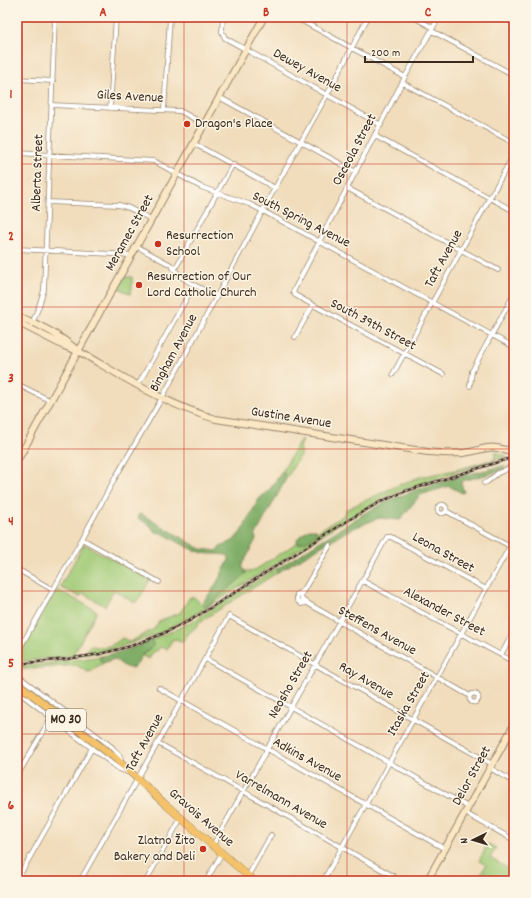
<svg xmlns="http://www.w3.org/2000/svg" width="531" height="898" viewBox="0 0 531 898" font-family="Dekko,sans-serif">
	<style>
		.green { fill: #a0ca76; stroke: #6e7a4a }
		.forest { fill: #80ae67; stroke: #5e6c42 }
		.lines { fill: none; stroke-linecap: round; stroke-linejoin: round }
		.street-casing { stroke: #96846d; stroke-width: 5.5 }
		.secondary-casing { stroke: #96846d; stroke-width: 8 }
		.primary-casing { stroke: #96846d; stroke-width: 8 }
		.street { stroke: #fff; stroke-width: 4 }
		.secondary { stroke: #fbe7c3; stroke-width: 6 }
		.primary { stroke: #f4c26a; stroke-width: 7 }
		.rail-casing { stroke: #3b2a1e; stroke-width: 2.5 }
		.rail { stroke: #fcf5e5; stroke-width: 1; stroke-dasharray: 3; stroke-linecap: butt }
		.grid { fill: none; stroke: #c8321e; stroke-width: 1; stroke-opacity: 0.55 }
		.poi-dot { fill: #c8321e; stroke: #fcf5e5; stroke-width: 1.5 }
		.labels { text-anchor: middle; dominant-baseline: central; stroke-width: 3; stroke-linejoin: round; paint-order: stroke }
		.shield { fill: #fcf5e5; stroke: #75675a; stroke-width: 1 }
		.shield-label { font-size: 13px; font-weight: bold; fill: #3b2a1e }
		.street-label { font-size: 14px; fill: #3b2a1e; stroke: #fcf5e5 }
		.poi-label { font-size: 14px; fill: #3b2a1e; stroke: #fcf5e5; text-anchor: start }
		.neatline { fill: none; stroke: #c8321e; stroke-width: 1.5 }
		.grid-label { font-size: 13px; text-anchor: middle; font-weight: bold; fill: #c8321e }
	</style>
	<rect width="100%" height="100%" fill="#fcf5e5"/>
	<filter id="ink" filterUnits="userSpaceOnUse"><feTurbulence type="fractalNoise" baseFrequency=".025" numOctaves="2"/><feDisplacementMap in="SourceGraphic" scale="8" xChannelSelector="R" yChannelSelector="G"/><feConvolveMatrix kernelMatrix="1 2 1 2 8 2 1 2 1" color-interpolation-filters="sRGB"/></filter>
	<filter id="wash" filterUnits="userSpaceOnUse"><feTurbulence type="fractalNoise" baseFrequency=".012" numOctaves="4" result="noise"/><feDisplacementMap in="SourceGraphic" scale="16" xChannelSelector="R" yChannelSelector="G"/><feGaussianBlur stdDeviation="0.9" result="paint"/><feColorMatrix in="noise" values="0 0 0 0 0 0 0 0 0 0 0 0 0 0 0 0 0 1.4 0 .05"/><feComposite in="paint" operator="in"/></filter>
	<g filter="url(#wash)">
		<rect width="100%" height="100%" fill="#f1ddbc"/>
		<path class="green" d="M125 277H132V288L131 294 118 288Z
			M301 439 303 440 299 450 302 452 286 479 284 473 282 472Z
			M495 452 507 456 408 488 382 499 342 522 203 610 158 634 120 647 93 653 17 662V658L56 590H58L97 611 73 655 86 653 90 645C101 650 114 646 122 638L130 642 154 629 159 622 164 619 180 613 190 597H194L202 605 210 604 241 578 246 573V571L252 572 289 548 297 542 298 543C308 542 312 535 320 530 328 525 336 520 344 515L345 510 401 484 420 477 456 470 495 459Z
			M84 544 150 580 141 596 135 603 114 590 105 606 82 593 80 597 60 587Z
			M277 568V570L278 572 198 623 196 627 189 633 183 642 176 639 172 640 167 649 160 647 157 651H154L149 659 141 655 147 652 153 646V643L150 641 193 621Z
			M103 656 100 659 103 663 101 666 99 665 92 671 88 672 76 665 17 670V667L82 659Z
			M488 844 496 848 490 858 514 872V881H482L478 879 486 865 479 861Z"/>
		<path class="forest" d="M503 466H505V468L497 472 462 481 461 483 464 492 462 493 449 486 420 495 400 520 379 518 349 530 278 572 277 571 278 568 365 513 390 500 416 490 461 476Z
			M282 472 284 473 286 479 255 536 256 539 242 566 246 573 241 578 210 604 206 607 201 604C213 592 221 575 229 560V556C222 553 211 555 203 553 189 549 175 540 162 533L155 532 150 525 138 518V515L141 514 201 549 217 551 220 547 233 541 241 532 259 499 270 489Z
			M309 529H315L317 532C313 538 305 543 298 543L297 539Z
			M150 641 153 643V646C149 651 143 653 141 657 139 659 139 661 138 663 130 674 122 664 114 659L103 663 100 661V657L103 656 127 650Z"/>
	</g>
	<g filter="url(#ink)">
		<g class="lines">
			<defs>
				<path id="street" d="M223 17 222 32 225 38 381 125
					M295 17 405 77
					M414 17 433 28
					M439 17 405 77 293 292 295 295 313 305 443 374
					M432 31 514 75
					M17 79 53 81
					M403 83 514 143
					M219 97 356 172
					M51 105 180 111 204 124
					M110 108 116 17
					M164 110 170 17
					M375 136 514 211
					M193 143 275 188
					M17 153 154 161 201 187 249 204 263 211 514 347
					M347 188 498 270
					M48 202 119 205 129 208 151 219
					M136 246 171 265 180 276 194 285 217 296
					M17 249 131 255
					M175 269 233 164
					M32 324 39 306 44 290 55 17
					M295 337 313 305
					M393 374 514 154
					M17 384 51 401
					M138 385 194 285
					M470 386 472 371 514 294
					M507 451 514 440
					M484 483 487 482 498 473 514 466
					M437.5 509a4.5 4.5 0 1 1 9 0a4.5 4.5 0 1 1-9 0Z
					M446 511 510 546
					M82 539 159 582
					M330 545 302 593 301 595 302 600 470 696
					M17 569 53 590
					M363 581 514 662
					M303 591 297 594V600L301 604 306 603
					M17 653 82 539 115 478 162 398 275 188 327 95 368 17
					M501 655 514 631
					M206 659 468 807
					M17 675 112 747 120 756 122 764
					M159 688 445 849
					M17 691 119 769 127 772
					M469.5 698a4.5 4.5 0 1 1 9 0a4.5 4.5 0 1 1-9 0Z
					M158 743 393 876
					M490 768 514 782
					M17 776 52 716
					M465 813 514 840
					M213 845 387 537H391L486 589
					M248 876 271 835
					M17 880 92 748
					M80 881 229 616 492 764
					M146 881 181 818
					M206 881 222 853
					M323 881 514 539
					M478 881H479"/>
				<path id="secondary" d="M17 316C39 324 61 336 78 351 122 376 166 405 216 419L428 452C440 453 451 454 463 453 486 450 491 442 514 454
					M17 322 64 346 75 350
					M17 461 264 17
					M427 881 514 725"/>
				<path id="primary" d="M17 683 115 758 165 804 254 881"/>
			</defs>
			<use href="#street" class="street-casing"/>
			<use href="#secondary" class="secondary-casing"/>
			<use href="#primary" class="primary-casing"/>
			<use href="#street" class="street"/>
			<use href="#secondary" class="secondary"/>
			<use href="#primary" class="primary"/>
			<defs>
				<path id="rail" d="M17 664 67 659 100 654 131 646 162 634 191 620 352 518 380 502 406 491 514 457"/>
			</defs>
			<use href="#rail" class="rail-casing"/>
			<use href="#rail" class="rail"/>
		</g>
	</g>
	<path class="grid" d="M184 17V881M347 17V881M17 164H514M17 307H514M17 449H514M17 591H514M17 734H514"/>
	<g class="poi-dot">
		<circle cx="187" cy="124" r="4"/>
		<circle cx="158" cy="244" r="4"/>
		<circle cx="139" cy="285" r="4"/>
		<circle cx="203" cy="849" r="4"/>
	</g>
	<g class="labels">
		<rect class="shield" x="46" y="709" width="40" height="22" rx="3"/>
		<g class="shield-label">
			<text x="66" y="720">MO 30</text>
		</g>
		<g class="street-label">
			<text transform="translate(307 71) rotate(29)">Dewey Avenue</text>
			<text transform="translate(130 97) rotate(3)">Giles Avenue</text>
			<text transform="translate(355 150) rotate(-62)">Osceola Street</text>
			<text transform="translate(38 173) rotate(-88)">Alberta Street</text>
			<text transform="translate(301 220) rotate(27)">South Spring Avenue</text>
			<text transform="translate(130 233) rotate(-61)">Meramec Street</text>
			<text transform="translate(444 259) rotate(-61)">Taft Avenue</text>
			<text transform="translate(373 325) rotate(28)">South 39th Street</text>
			<text transform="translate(174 353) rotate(-62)">Bingham Avenue</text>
			<text transform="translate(291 418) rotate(9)">Gustine Avenue</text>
			<text transform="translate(443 553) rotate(29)">Leona Street</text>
			<text transform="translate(444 612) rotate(28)">Alexander Street</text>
			<text transform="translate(377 631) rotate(29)">Steffens Avenue</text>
			<text transform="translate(366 681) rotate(30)">Ray Avenue</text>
			<text transform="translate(291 685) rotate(-60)">Neosho Street</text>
			<text transform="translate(409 704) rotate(-60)">Itaska Street</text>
			<text transform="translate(145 743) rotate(-61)">Taft Avenue</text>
			<text transform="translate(307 760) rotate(29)">Adkins Avenue</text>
			<text transform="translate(472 776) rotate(-61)">Delor Street</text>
			<text transform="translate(281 800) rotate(30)">Varrelmann Avenue</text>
			<text transform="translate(201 818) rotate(41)">Gravois Avenue</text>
		</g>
		<g class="poi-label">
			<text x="195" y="124">Dragon's Place</text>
			<text x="166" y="236">Resurrection<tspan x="166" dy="16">School</tspan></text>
			<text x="147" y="277">Resurrection of Our<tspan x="147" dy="16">Lord Catholic Church</tspan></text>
			<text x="195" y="841" text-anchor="end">Zlatno Žito<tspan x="195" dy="16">Bakery and Deli</tspan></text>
		</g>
	</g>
	<rect width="531" height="898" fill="none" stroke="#fcf5e5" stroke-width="44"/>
	<g transform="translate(473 840) rotate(265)" stroke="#fcf5e5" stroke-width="3" paint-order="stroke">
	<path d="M0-3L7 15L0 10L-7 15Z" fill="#3b2a1e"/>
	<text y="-6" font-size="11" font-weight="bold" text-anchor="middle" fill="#3b2a1e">N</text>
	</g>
	<path d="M365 56v6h108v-6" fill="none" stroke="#3b2a1e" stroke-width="2"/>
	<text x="371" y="56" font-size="12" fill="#3b2a1e" stroke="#fcf5e5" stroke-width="3" paint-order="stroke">200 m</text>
	<rect x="22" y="22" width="487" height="854" class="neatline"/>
	<g class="grid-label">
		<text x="103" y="16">A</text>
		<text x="266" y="16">B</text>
		<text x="428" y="16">C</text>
		<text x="11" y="98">1</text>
		<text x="11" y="240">2</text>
		<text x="11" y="382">3</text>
		<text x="11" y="525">4</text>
		<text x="11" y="667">5</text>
		<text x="11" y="809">6</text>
	</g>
</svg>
